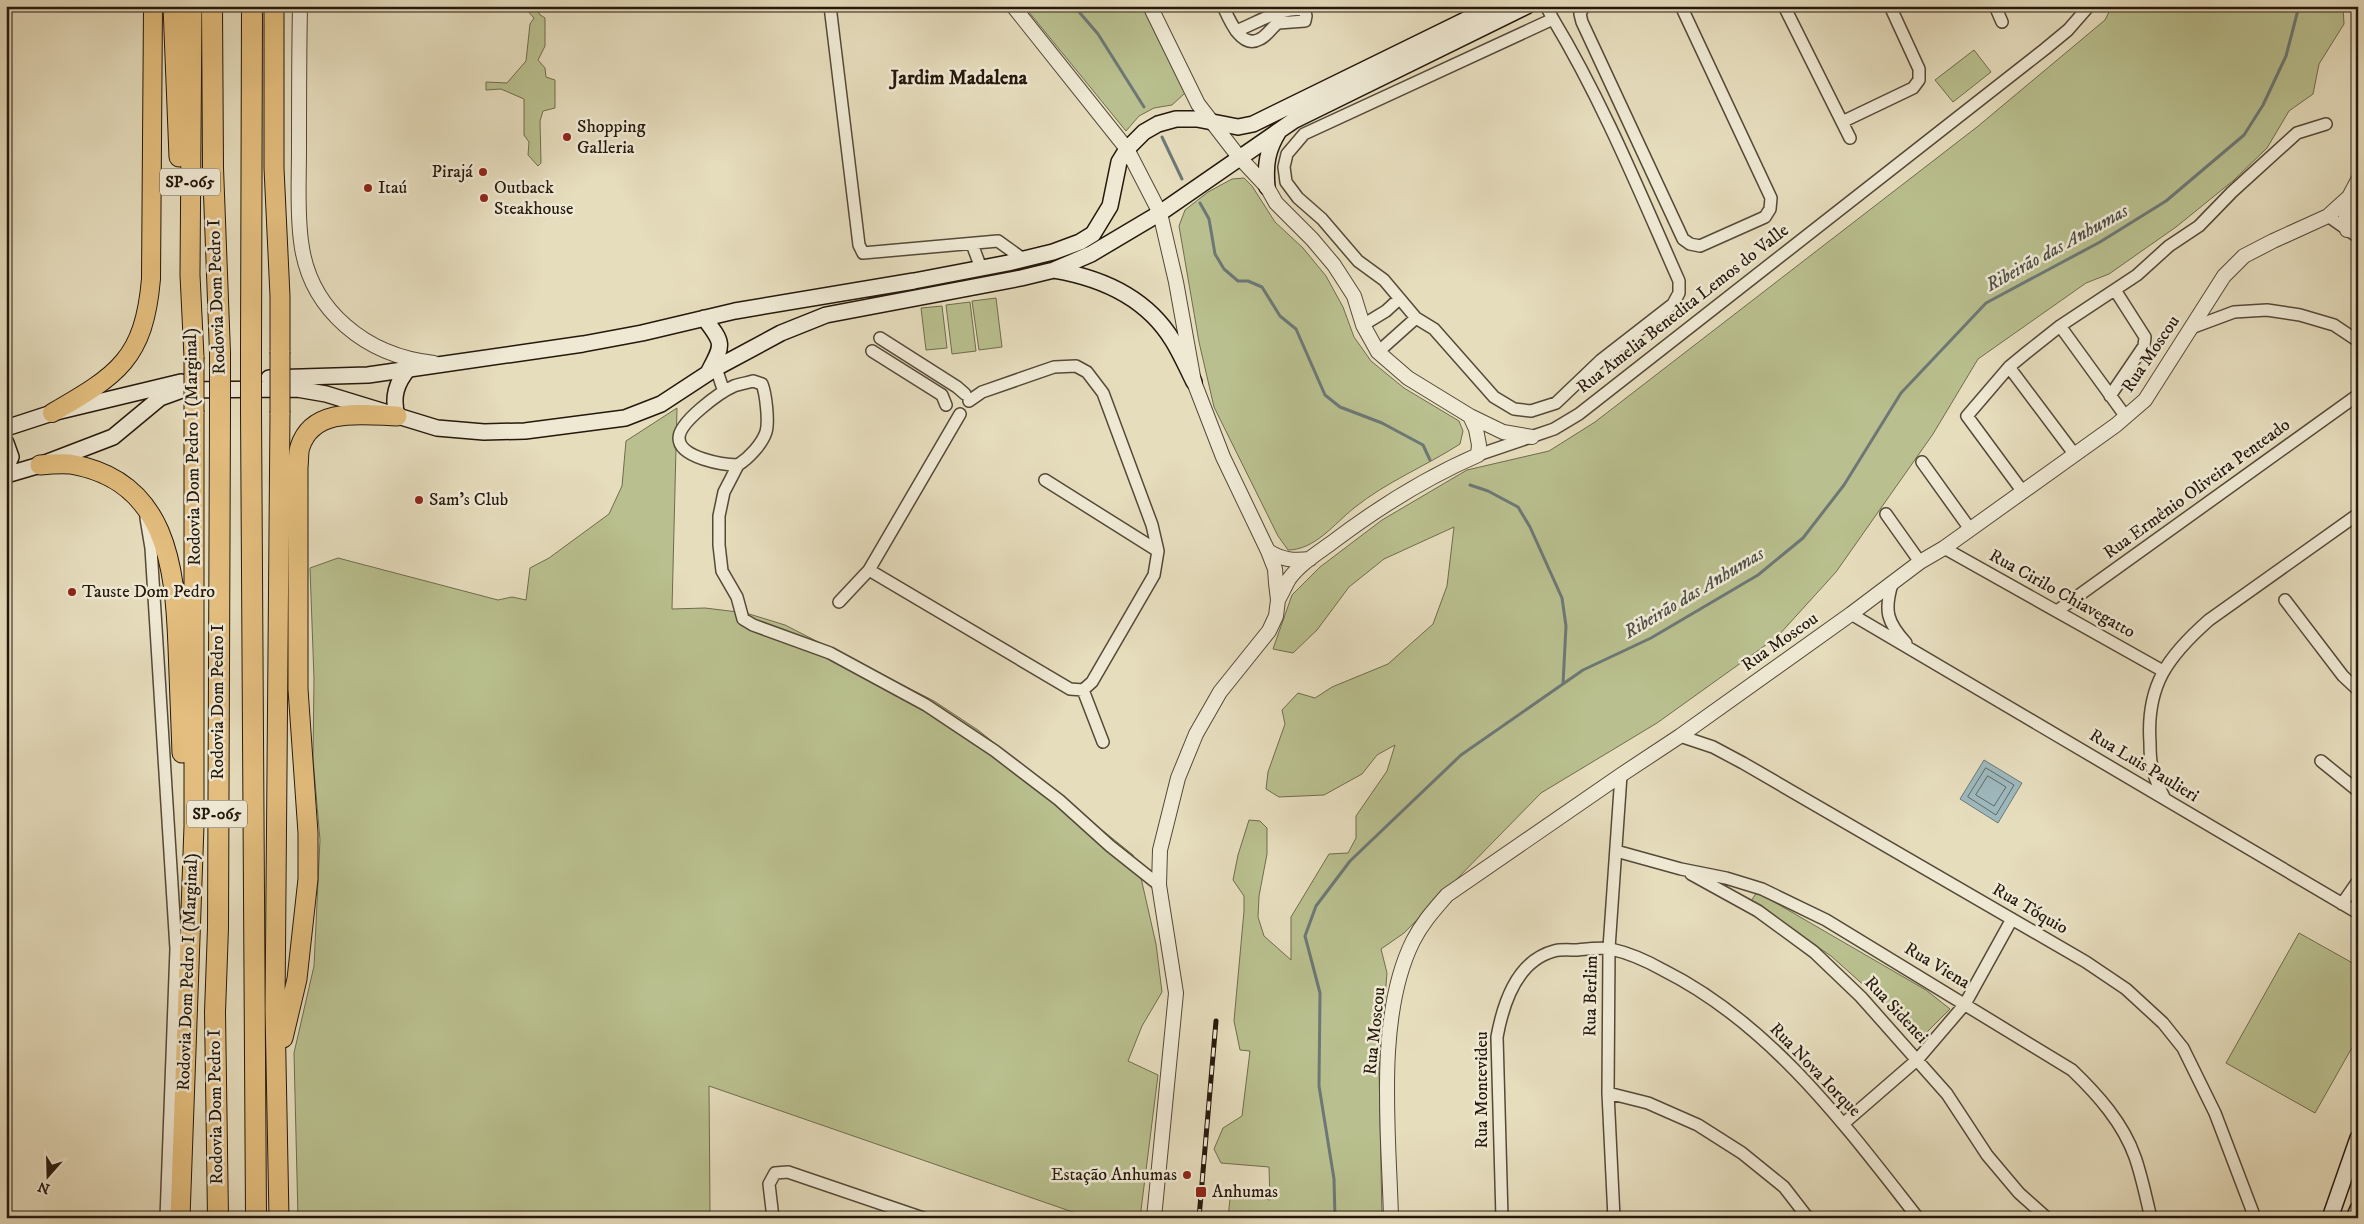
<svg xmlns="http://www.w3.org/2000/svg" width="2364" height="1224" viewBox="0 0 2364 1224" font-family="'IM FELL DW Pica',serif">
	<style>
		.green { fill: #b9bf8e; stroke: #6f6c4d }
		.water { fill: #9db8bd; stroke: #6d7876 }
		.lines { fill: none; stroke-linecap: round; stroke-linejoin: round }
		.shore { stroke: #616864; stroke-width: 1 }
		.stream { stroke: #6d7876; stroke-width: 3 }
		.minor-casing { stroke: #554938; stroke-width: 14 }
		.tertiary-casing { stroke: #554938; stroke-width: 16 }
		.secondary-casing { stroke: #25180c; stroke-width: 18 }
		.primary-casing { stroke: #25180c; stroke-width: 20 }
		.trunk-casing { stroke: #25180c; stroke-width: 21 }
		.motorway-casing { stroke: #25180c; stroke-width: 22 }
		.minor { stroke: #efe9d4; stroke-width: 11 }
		.tertiary { stroke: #efe9d4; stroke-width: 14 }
		.secondary { stroke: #efe9d4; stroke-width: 15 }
		.primary { stroke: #e3be7e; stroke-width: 18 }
		.trunk { stroke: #e3be7e; stroke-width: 19 }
		.motorway { stroke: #e3be7e; stroke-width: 20 }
		.rail-casing { stroke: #25180c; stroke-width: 5 }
		.rail { stroke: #efe9d4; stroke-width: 3; stroke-dasharray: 9; stroke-linecap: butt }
		.trunk-bridge-casing { stroke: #25180c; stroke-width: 21; stroke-linecap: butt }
		.motorway-bridge-casing { stroke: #25180c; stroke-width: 22; stroke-linecap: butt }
		.trunk-bridge { stroke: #e3be7e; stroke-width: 19 }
		.motorway-bridge { stroke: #e3be7e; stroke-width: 20 }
		.poi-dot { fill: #8f2418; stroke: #efe9d4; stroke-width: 2 }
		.labels { text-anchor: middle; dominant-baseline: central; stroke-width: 5; stroke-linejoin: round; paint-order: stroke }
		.shield { fill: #efe9d4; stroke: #625748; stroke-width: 1 }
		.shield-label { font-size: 16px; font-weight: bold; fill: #25180c }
		.poi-label { font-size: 18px; fill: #25180c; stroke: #efe9d4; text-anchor: start }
		.street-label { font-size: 18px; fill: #25180c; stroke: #efe9d4 }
		.water-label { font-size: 19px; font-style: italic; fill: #4f504a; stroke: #efe9d4 }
		.quarter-label { font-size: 20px; font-weight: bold; fill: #25180c; stroke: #efe9d4 }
	</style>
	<rect width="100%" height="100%" fill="#e6ddbd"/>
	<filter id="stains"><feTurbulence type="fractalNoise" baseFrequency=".004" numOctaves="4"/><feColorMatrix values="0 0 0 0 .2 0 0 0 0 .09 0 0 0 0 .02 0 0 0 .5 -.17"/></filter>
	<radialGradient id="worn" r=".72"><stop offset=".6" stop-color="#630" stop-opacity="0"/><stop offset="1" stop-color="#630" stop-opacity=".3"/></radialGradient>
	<path class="green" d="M523 6H541L539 9V14L545 18V46L538 60 545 68 546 77 555 80V108L543 111 540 121 541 163 538 166 528 155 529 142 524 135V99L501 89 486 90V82L507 83 526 61 530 24 534 18Z
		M1024 6H1142L1185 93 1172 105 1154 108 1139 116 1126 131Z
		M2112 6H2343L2344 24 2319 64 2313 94 2289 111 2267 148 2234 180 2176 227 2109 274 2086 283 1978 359 1933 434 1836 572 1777 637 1657 723 1541 793 1404 933 1381 949 1387 973 1379 1069 1382 1218H1228L1231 1189 1270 1200 1269 1167 1221 1163 1214 1149 1223 1128 1242 1116 1250 1051 1240 1050 1234 1021 1244 911V896L1233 880 1238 855 1249 820 1260 821 1267 828V854L1259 896 1258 917 1264 936 1291 960V917L1329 854 1348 853 1356 838V816L1387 771 1395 745 1377 755 1362 774 1324 795 1279 797 1266 789 1268 772 1285 724 1282 710 1298 693 1315 698 1332 687 1388 664 1433 624 1447 586 1454 527 1384 559 1349 587 1317 630 1293 653 1273 649 1292 595 1320 567 1382 520 1467 470 1549 451 1595 422 1977 127 2105 20Z
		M1974 50 1991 72 1953 102 1935 80Z
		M1244 178 1252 186 1275 222 1303 248 1326 276 1343 307 1354 337 1371 361 1404 388 1459 421 1463 431 1460 444C1426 466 1386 482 1354 508 1335 523 1315 550 1288 550L1278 536 1214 407 1199 342 1179 226 1185 210 1208 192 1232 179Z
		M996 298 1002 347 979 350 972 301Z
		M970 302 976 351 952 354 946 305Z
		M942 306 947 348 926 350 921 308Z
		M677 408 672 609 705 608 746 613 785 625 934 701 978 730 1133 855 1141 878 1156 944 1162 992 1142 1026 1128 1061 1158 1075 1140 1218H1090L709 1086 710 1210 706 1218H298L294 1053 314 966 320 840 313 758 314 679 310 568 338 558 498 600 512 597 526 600 530 568 549 558 609 514 622 486 626 441Z
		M1757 892 1926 990 1950 1009 1922 1037 1831 956 1751 901Z
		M2299 933 2358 966V1037L2315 1113 2226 1063Z"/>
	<path class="water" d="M1984 760 2022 783 1998 823 1960 799Z"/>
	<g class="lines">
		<path class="shore" d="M1986 768 2014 785 1996 815 1968 797Z
			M1988 776 2006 787 1994 806 1976 795Z"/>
		<path class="stream" d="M1074 6 1098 34 1144 107
			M1162 137 1182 179
			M1200 203 1209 219 1215 254 1224 269 1238 281H1248L1262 287 1280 316 1296 329 1325 395 1340 407 1382 423 1423 445 1430 460
			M1470 485 1488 491 1518 507 1530 527 1562 598 1566 626 1563 684
			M1335 1218 1334 1179 1319 1086 1320 993 1305 936 1316 906 1350 861 1461 755 1583 670 1651 638 1758 575 1803 538 1844 485 1901 393 1986 303 2100 242 2166 201 2244 135 2263 105 2286 56 2299 6"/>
		<defs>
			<path id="minor" d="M830 6 859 245 863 253 998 241 1023 259
				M1223 6C1229 19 1241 50 1260 39 1267 36 1271 28 1278 23L1305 21 1306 16 1304 10C1282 6 1257 23 1236 31
				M1546 6 1553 19
				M1584 6 1580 14 1582 22 1683 239 1690 244 1700 246 1765 217 1770 209 1771 198 1681 6
				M1784 6 1850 138
				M1995 6 2002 22
				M1553 19C1603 102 1640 193 1679 281V293L1673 304 1601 360 1556 403 1531 411 1514 409 1494 397 1434 329 1416 318 1384 280 1358 261 1322 219 1298 198 1286 182 1284 167 1287 154 1304 134Z
				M1842 122 1913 88 1919 80V69L1890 6
				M2328 216 2358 237
				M972 244 981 268
				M1363 325 1386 311 1399 299
				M2060 326 2126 417
				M2191 328 2234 312 2267 310 2300 315 2334 325 2358 341
				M880 338 957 387 965 394
				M872 351 942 395 946 405
				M1378 352 1416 318
				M2009 367 2075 455
				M716 368 722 386 726 390
				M753 381 762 384C766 394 769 422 766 432 762 444 749 458 738 465 724 465 679 458 679 438 679 422 720 392 734 386 740 384 746 383 753 381Z
				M2110 396 2144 346 2145 337 2115 290
				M960 414 869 570 1070 689 1083 690 1092 682 1154 575 1158 551 1152 525 1103 393 1087 372 1076 366 1054 367 982 392 969 401
				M1478 455 1554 429 1579 414 2045 49 2068 30 2089 6
				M1922 462 1970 529
				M738 465 724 492 719 516V545L722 571 737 597 743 619 753 625 830 653 926 705 995 751 1059 800 1110 846 1159 885
				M1045 480 1158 551
				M2023 492 1967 416 2009 367 2026 353 2060 326 2137 275 2169 246 2199 226 2232 192 2297 133 2326 124
				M1886 514 1920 562
				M146 518 151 548 176 949 166 1218
				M1944 548 2163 671
				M1892 584C1884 611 1887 622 1906 643
				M2285 600 2343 676 2358 690
				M839 602 869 570
				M2057 611 2358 395
				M1851 614 2358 913
				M1083 690 1103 742
				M1680 736 1713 747 1743 763 2086 962 2126 989 2163 1023 2183 1048 2215 1113 2255 1218
				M2321 761 2358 791
				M2165 799C2160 789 2154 778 2152 767 2150 759 2150 751 2150 743 2146 686 2167 657 2209 620L2358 514
				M1616 851 1681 869 1726 878 1762 889 1826 920 2072 1070C2098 1095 2123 1123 2135 1157 2142 1177 2146 1198 2151 1218
				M1691 874 1758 911 1814 952 1861 997 1947 1094 1987 1155 2019 1193 2047 1218
				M2342 904 2358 881
				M1608 1093 1648 1103 1698 1125 1742 1153 1784 1187 1808 1218
				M1843 1124 1918 1059 1965 1004 2012 919
				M773 1218 769 1184 775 1173 788 1172 923 1218
				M1502 1218 1497 1037C1503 1004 1516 961 1554 951 1561 949 1570 950 1577 950 1587 949 1601 947 1611 949 1629 953 1647 961 1663 970 1771 1024 1845 1125 1918 1218
				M1614 1218 1608 1093 1609 948 1621 775"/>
			<path id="tertiary" d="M300 6C299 54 299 102 299 150 299 180 297 211 301 241 309 311 367 356 434 363
				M1013 6 1127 149 1160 213 1176 282 1194 382 1223 457 1268 551 1275 569 1276 583 1278 600 1276 616 1269 631 1220 692 1196 734 1178 778 1160 850 1159 885 1176 993 1154 1218
				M1150 6 1198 104 1239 157 1267 187 1276 203 1312 239 1334 265 1354 296 1363 325 1378 352 1408 378 1470 416 1476 429 1479 445 1478 455C1425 478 1376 509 1330 544 1316 554 1299 565 1289 579 1285 586 1282 593 1278 600
				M2347 230 2346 217 2349 197
				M1470 416 1503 432 1532 437
				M1268 551C1282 560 1294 561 1310 559
				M1391 1218C1389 1134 1375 1017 1413 941 1422 923 1434 910 1447 895L1621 775 1680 736 1851 614 1920 562 1944 548 2116 425 2145 400 2224 276 2244 256 2273 241 2328 216 2349 197 2358 180"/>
			<path id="secondary" d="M1267 187C1265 165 1267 150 1279 131
				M1054 270C1102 278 1147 298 1173 341 1181 354 1187 368 1194 382
				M704 318C725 345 723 344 708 373
				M269 378 368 375 583 344 642 333 735 311 914 281 1008 263 1053 252 1080 242 1093 234 1110 206 1119 162 1127 149 1144 132 1158 124 1176 119H1197L1238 127 1253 124 1494 6
				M397 416C392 397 396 383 409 368
				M6 428 52 413 181 382
				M6 443 11 457 6 468
				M6 475 40 465 113 437 160 398 182 390 297 389 326 394 437 428 484 432 525 431 625 418 661 404 716 368 781 333 826 315 1021 278 1054 270 1091 254 1160 213 1293 121 1527 6
				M2330 1218 2358 1138
				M2354 1218 2358 1209"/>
			<path id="primary" d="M52 413C118 375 144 359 151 279L153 6"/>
			<path id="trunk" d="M173 6 179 157
				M192 6 190 275 194 357
				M274 6V168L280 296V352
				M40 465C50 464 61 463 70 464 167 480 175 567 178 647 179 682 181 718 182 753
				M283 1038 297 979 308 879V833L298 689V467C299 461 298 453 300 447 313 406 364 415 397 416
				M180 1218 194 826V412
				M279 1218 275 1009 280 413"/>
			<path id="motorway" d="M212 6 213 168 220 353
				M251 353 252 6
				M251 411 256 1218
				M218 1218 215 1012 218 928 220 411"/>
		</defs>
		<use href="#minor" class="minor-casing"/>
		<use href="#tertiary" class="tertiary-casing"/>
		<use href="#secondary" class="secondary-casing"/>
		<use href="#primary" class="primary-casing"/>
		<use href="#trunk" class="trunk-casing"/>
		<use href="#motorway" class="motorway-casing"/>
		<use href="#minor" class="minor"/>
		<use href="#tertiary" class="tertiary"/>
		<use href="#secondary" class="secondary"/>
		<use href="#primary" class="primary"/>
		<use href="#trunk" class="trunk"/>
		<use href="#motorway" class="motorway"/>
		<defs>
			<path id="rail" d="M1199 1218 1216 1021"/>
		</defs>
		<use href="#rail" class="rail-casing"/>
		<use href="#rail" class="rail"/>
		<defs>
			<path id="trunk-bridge" d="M280 352V413
				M194 357V412"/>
			<path id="motorway-bridge" d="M251 353V411
				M220 411V353"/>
		</defs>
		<use href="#trunk-bridge" class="trunk-bridge-casing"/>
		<use href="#motorway-bridge" class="motorway-bridge-casing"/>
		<use href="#trunk-bridge" class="trunk-bridge"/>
		<use href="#motorway-bridge" class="motorway-bridge"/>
	</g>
	<g class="poi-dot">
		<circle cx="567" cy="137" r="5"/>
		<circle cx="483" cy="172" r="5"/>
		<circle cx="368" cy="188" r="5"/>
		<circle cx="484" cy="198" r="5"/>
		<circle cx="419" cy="500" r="5"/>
		<circle cx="72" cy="592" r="5"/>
		<circle cx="1187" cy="1175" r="5"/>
		<rect x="1195" y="1186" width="12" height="12" rx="2.5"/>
	</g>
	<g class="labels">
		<g class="shield">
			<rect x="160" y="168.5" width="60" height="27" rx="4"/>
			<rect x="187" y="800.5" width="60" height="27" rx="4"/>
		</g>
		<g class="shield-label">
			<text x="190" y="182">SP-065</text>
			<text x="217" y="814">SP-065</text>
		</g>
		<g class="poi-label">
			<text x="577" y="127">Shopping<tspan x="577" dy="21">Galleria</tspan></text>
			<text x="473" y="172" text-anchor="end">Pirajá</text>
			<text x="378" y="188">Itaú</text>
			<text x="494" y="188">Outback<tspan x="494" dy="21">Steakhouse</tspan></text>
			<text x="429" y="500">Sam's Club</text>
			<text x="82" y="592">Tauste Dom Pedro</text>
			<text x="1177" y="1175" text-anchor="end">Estação Anhumas</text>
			<text x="1212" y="1192">Anhumas</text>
		</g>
		<g class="street-label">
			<text transform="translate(217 297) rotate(-92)">Rodovia Dom Pedro I</text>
			<text transform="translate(1683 309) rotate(-38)">Rua Amelia Benedita Lemos do Valle</text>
			<text transform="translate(2151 354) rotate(-56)">Rua Moscou</text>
			<text transform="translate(193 447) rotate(-91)">Rodovia Dom Pedro I (Marginal)</text>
			<text transform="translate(2197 489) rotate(-36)">Rua Ermênio Oliveira Penteado</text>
			<text transform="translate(2062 594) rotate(29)">Rua Cirilo Chiavegatto</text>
			<text transform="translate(1780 642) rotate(-35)">Rua Moscou</text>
			<text transform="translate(218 702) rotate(-90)">Rodovia Dom Pedro I</text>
			<text transform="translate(2144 766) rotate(31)">Rua Luis Paulieri</text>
			<text transform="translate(2030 909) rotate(30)">Rua Tóquio</text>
			<text transform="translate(1937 966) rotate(31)">Rua Viena</text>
			<text transform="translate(188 972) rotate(-88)">Rodovia Dom Pedro I (Marginal)</text>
			<text transform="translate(1591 996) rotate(-89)">Rua Berlim</text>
			<text transform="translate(1896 1010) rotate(47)">Rua Sidenei</text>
			<text transform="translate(1375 1031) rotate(-84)">Rua Moscou</text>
			<text transform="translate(1815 1070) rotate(46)">Rua Nova Iorque</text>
			<text transform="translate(1482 1090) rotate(-90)">Rua Montevideu</text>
			<text transform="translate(216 1107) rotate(-91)">Rodovia Dom Pedro I</text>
		</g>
		<g class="water-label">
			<text transform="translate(2057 248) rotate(-29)">Ribeirão das Anhumas</text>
			<text transform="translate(1694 593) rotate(-31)">Ribeirão das Anhumas</text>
		</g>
		<g class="quarter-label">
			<text x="959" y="78">Jardim Madalena</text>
		</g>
	</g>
	<rect width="2364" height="1224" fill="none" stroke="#e6ddbd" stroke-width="25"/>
	<rect x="8" y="8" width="2349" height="1209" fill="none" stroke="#25180c" stroke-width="2.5"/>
	<rect x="12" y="12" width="2339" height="1199" fill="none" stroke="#25180c"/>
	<g transform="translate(48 1176) rotate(200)" stroke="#efe9d4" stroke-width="4" paint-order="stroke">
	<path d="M0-4L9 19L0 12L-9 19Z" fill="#25180c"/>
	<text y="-8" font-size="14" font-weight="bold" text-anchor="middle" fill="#25180c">N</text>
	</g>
	<rect width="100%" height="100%" filter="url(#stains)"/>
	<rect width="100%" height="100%" fill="url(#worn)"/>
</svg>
